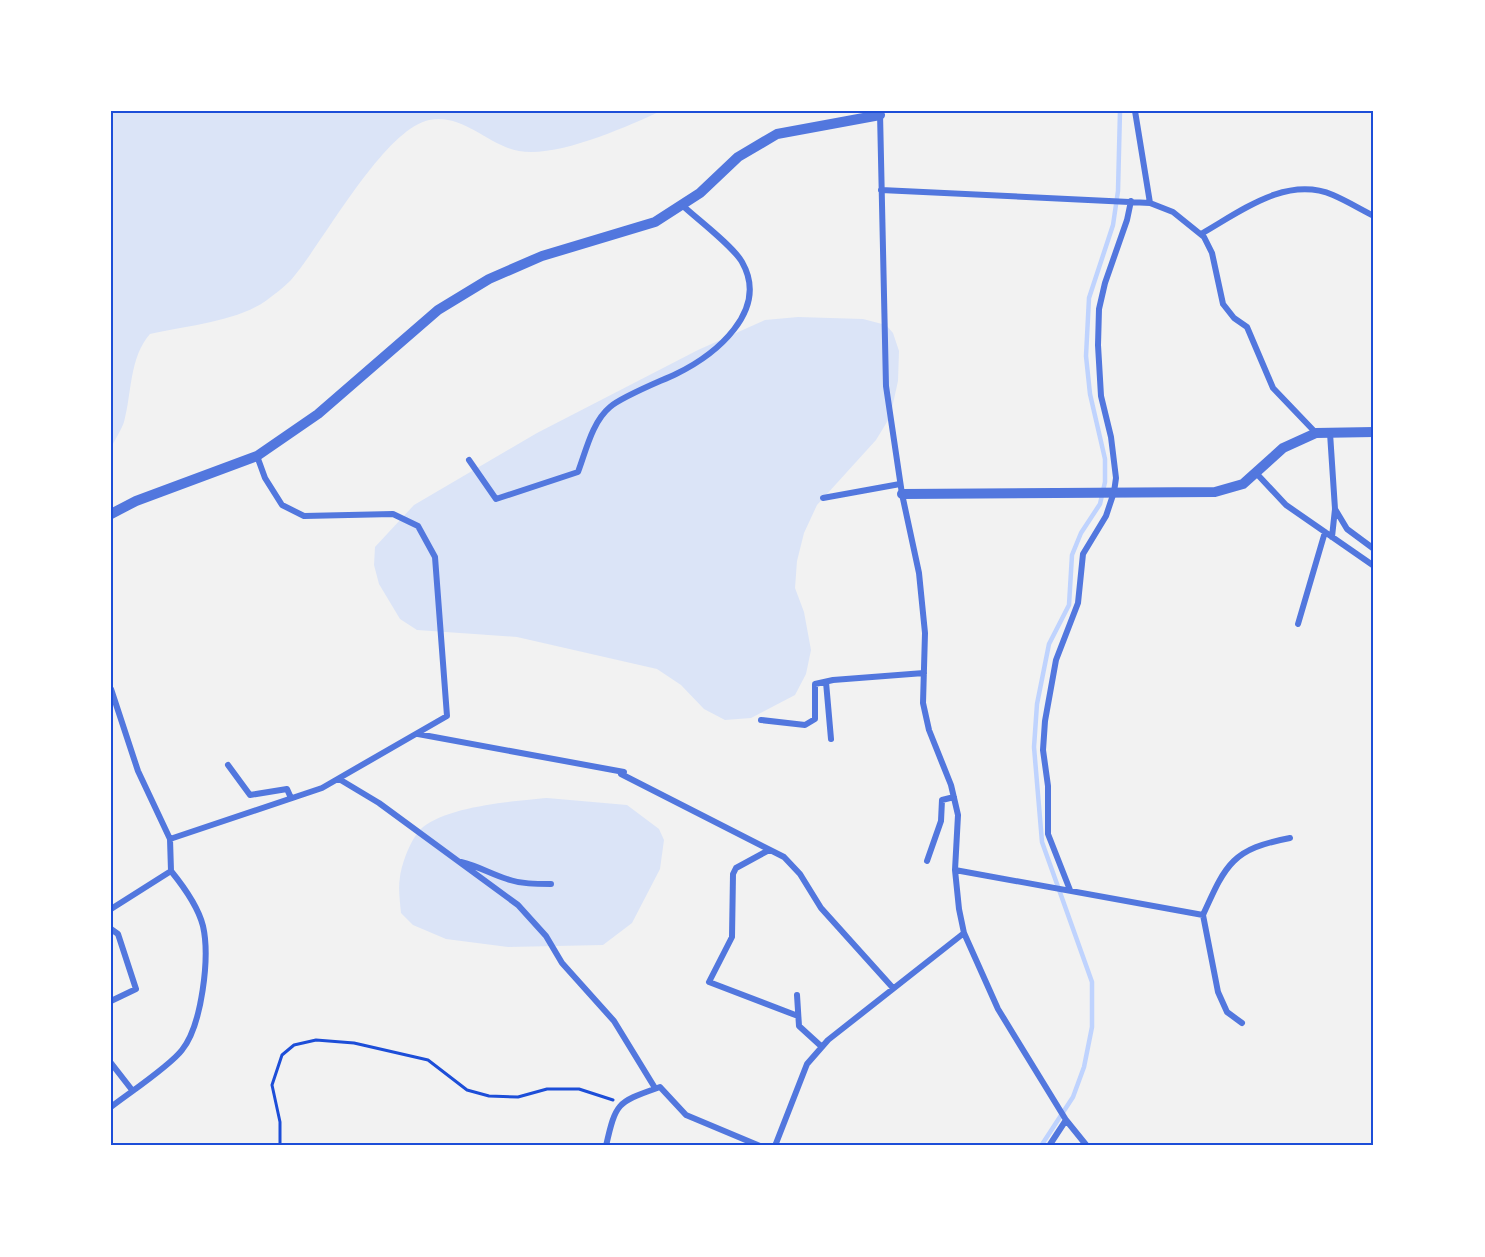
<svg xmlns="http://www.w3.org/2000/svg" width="1485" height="1257" viewBox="0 0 1485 1257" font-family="Barlow,sans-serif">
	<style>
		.green { fill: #dbe4f7 }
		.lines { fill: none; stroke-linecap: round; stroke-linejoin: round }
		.stream { stroke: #bfd3fe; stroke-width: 4.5 }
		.path { stroke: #1d4ed8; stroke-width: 3 }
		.minor { stroke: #5277de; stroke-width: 6 }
		.tertiary { stroke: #5277de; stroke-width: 10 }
		.neatline { fill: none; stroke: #1d4ed8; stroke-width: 2 }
	</style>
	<rect width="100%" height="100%" fill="#f2f2f2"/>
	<path class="green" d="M111 111H661C626 127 557 158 519 151 489 146 463 113 429 120 383 130 323 243 291 280 284 287 275 294 267 300 237 322 184 326 150 334 129 358 132 393 124 422 121 431 115 439 111 448Z
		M798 317 863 319 886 325 893 333 899 351 898 381 890 417 876 440 817 505 804 533 797 561 795 588 804 612 811 650 806 674 795 695 751 718 725 720 704 709 681 685 657 669 517 637 417 630 400 619 379 584 374 565 375 547 414 505 537 433 698 350 765 320Z
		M547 798 627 805 659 829 664 840 660 869 632 923 603 945 508 947 446 939 413 925 401 913C400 902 398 888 400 877 402 862 412 836 423 827 449 806 514 801 547 798Z"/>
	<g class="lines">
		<path class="stream" d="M1041 1146 1073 1097 1084 1067 1092 1027V982L1042 842 1034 747 1037 704 1049 644 1069 605 1072 555 1081 533 1100 504 1105 482V459L1090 394 1086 356 1089 298 1113 225 1118 191 1120 111"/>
		<path class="path" d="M280 1146V1122L272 1085 282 1055 294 1045 316 1040 354 1043 428 1060 467 1090 489 1096 518 1097 547 1089H579L613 1100"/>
		<path class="minor" d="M1135 111 1150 203
			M880 113 886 386 902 494 919 573 925 633 923 703 929 730 951 785 958 815 955 870 959 909 964 933 998 1009 1066 1120 1087 1146
			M881 190 1150 203 1173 212 1204 237 1212 253 1223 304 1234 318 1247 327 1273 388 1316 433
			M1201 234C1240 212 1286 175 1333 195 1347 201 1360 209 1374 216
			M1330 433 1335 509 1332 537
			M469 460 496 499 578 472C586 451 592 422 610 407 623 396 659 382 676 374 715 355 770 311 742 262 733 246 697 219 682 205
			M1257 474 1286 505 1374 566
			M823 498 900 484
			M1335 509 1347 529 1374 549
			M1298 624 1325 532
			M826 682 831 739
			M111 689 138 771 170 839 322 788 447 716 435 557 418 526 393 514 304 516 282 505 265 478 257 456
			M761 720 805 725 815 719V684L833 680 924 673
			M418 734 624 772 621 774 784 857 800 874 821 908 893 988
			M228 765 250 795 287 789 291 798
			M339 779 379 803 518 905 546 936 562 963 614 1021 655 1088
			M769 850 736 868 733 874 732 937 709 982 798 1016
			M927 861 941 821 942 800 954 797
			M461 862C478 866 491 874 507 879 521 884 536 884 551 884
			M955 870 1203 915C1226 864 1232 849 1290 838
			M1070 890 1048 834V786L1043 750 1045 721 1056 660 1078 603 1083 554 1106 516 1114 492 1116 478 1111 437 1101 396 1098 345 1099 309 1105 283 1127 220 1131 201
			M111 909 171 871 170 839
			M1203 915 1218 992 1227 1012 1242 1023
			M111 929 118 934 136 989 111 1001
			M797 995 799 1026 822 1047
			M111 1063 132 1090
			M111 1107C129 1093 170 1066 182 1050 202 1025 210 957 203 926 198 906 184 887 171 871
			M606 1146C616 1101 618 1102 660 1087L686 1115 760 1146
			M775 1146 807 1064 828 1040 964 933
			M1049 1146 1066 1120"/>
		<path class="tertiary" d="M902 494 1215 492 1243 484 1283 448 1316 433 1374 432
			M111 514 136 501 257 456 318 414 438 310 489 279 542 256 655 222 700 193 738 157 777 134 880 115"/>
	</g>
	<rect width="1485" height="1257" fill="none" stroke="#ffffff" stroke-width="225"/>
	<rect x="112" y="112" width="1260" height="1032" class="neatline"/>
</svg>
